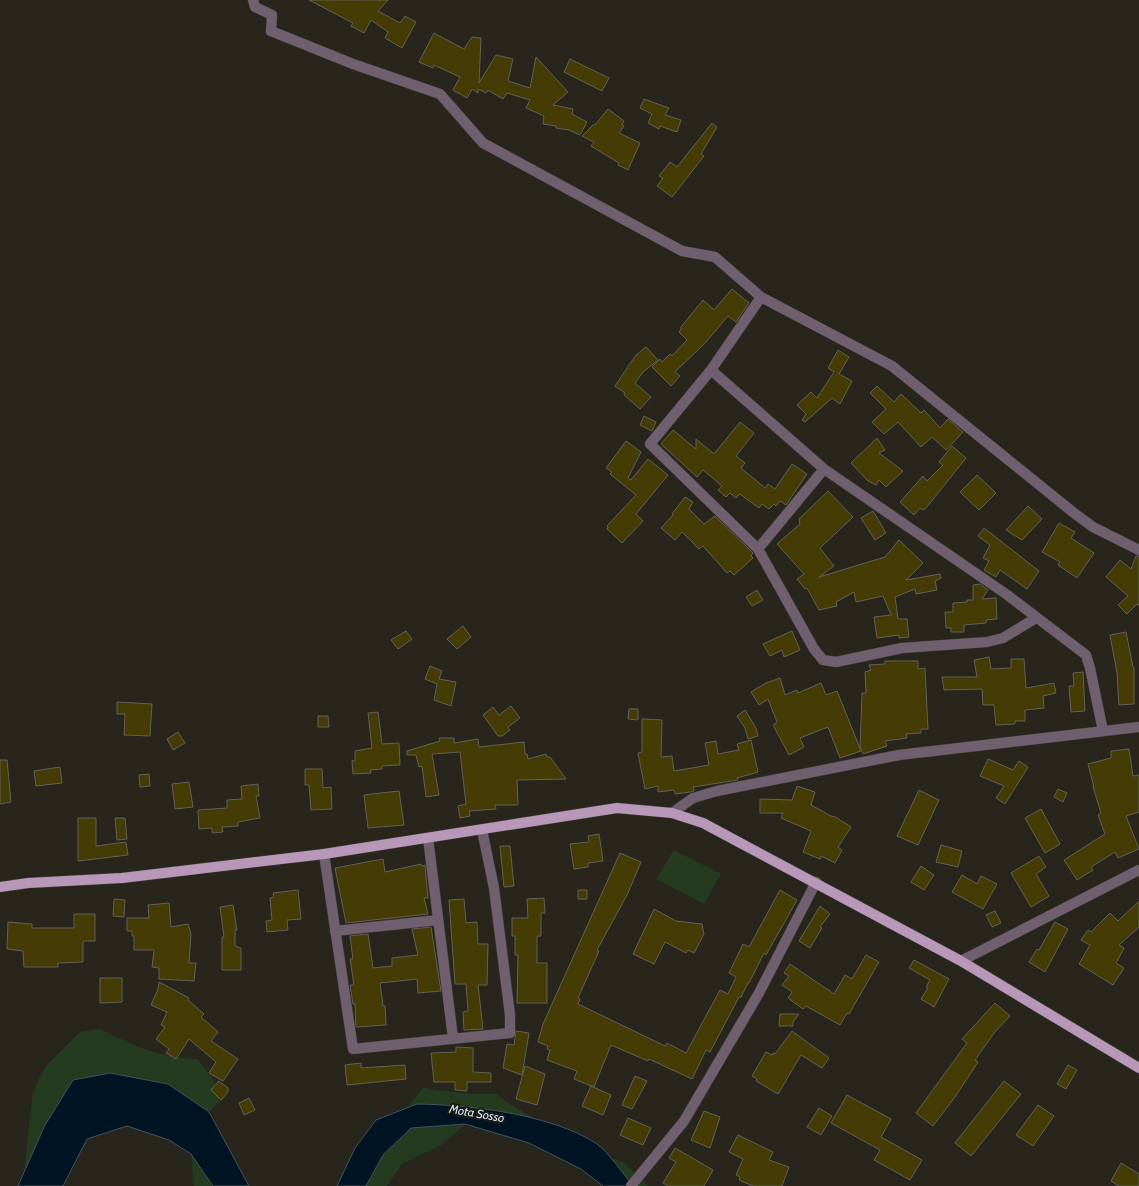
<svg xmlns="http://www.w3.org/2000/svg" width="1139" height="1186" viewBox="0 0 1139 1186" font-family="Cabin,sans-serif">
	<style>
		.green { fill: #243b20 }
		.water { fill: #011424; stroke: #44525b }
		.building { fill: #453b04; stroke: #636156 }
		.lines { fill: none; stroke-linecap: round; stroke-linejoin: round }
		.minor-casing { stroke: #424037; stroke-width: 11 }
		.major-casing { stroke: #424037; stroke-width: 11 }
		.minor { stroke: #6f5f6f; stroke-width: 10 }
		.major { stroke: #b997b8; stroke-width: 10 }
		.labels { text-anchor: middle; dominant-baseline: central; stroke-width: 4; stroke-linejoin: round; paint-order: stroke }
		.water-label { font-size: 12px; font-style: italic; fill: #cee7fd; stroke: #1e1c13 }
	</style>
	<rect width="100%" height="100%" fill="#28261c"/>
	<path class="green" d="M674 850 721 874 704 904 656 879Z
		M100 1029C137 1047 156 1057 198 1059L225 1097 209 1112 168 1084 110 1073 73 1080 45 1125 24 1173 33 1091 45 1067 80 1032Z
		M423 1088 472 1094H496L513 1106 536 1119 484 1109 417 1104 406 1108Z
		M466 1124 441 1145 402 1164 387 1186H366L383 1155 411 1128Z
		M191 1154 213 1186H194Z
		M610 1158 622 1161 648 1186H633Z"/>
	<path class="water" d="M110 1073 168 1084 209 1112 249 1186H213L191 1154 169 1140 127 1126 87 1139 63 1186H18L45 1125 73 1080Z
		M417 1104C471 1105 551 1114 597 1144 608 1152 624 1175 633 1186H603L581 1169 529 1143 465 1124 411 1128 383 1155 366 1186H337L355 1148 376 1120Z"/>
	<path class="building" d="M309 0H388L378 11 400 23 405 16 416 22 402 48 385 38 388 32 371 20 364 33 351 26 353 23Z
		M434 33 464 49 472 37 481 38 479 83 496 55 513 59 508 81 530 88 536 57 568 92 553 105 573 109 572 114 587 122 580 135 569 130 556 128V126L543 124 544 116 526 108 530 100 507 93 503 99 488 90 486 93 478 89V93L472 89 467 98 453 90 460 77 434 65 433 68 419 62Z
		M570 59 609 78 602 91 564 72Z
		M644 99 669 108 665 115 681 120 677 132 660 126 659 129 648 123 652 114 640 108Z
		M608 109 624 121 622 125 624 126 619 133 640 143 628 170 618 165 619 163 591 146 594 142 582 136 593 125H595Z
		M712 123 717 127 701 154 704 156 672 197 657 186 663 178 659 176 670 162 677 167Z
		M732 289 749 303 736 322 728 316 706 342 675 372 680 376 671 386 652 367 660 359 662 362 670 354 672 356 687 340 679 332 681 329V327L703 300 714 310Z
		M646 347 658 360 643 372 635 383 651 397 640 409 624 395 625 393 615 386 636 355Z
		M838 350 849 357 839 374 852 381 840 404 832 398 805 422 802 420 806 414 797 405 811 392 817 398 834 372 828 368Z
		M877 386 894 402 901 394 921 413 924 410 940 428 948 419 963 432 946 450 932 437 921 447 898 422 884 434 872 422 886 409 870 393Z
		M644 416 656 422 652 431 640 425Z
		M740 422 754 433 736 456 745 463 741 468 765 488 768 484 775 489 792 464 807 474 786 505 780 501 776 506 774 504 769 509 762 504 759 508 740 494 736 498 730 493 726 497 718 490 722 486 703 470 697 477 661 444 673 430 696 449V439L714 454Z
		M877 438 885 450 879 453 903 471 886 487 879 480 876 485 868 481 851 463Z
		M626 441 641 452 628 478 631 480 648 459 668 475 636 514 643 521 622 543 607 529 608 527 607 526 636 495 610 474 612 472 606 468Z
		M952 446 966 458 926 508 923 510 920 508 914 515 900 502 923 476 927 481 943 465 939 462Z
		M977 475 996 493 979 510 960 492Z
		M828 491 853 517 820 548 834 566 819 577 885 557 899 540 923 563 906 580 940 574 941 578 935 581 937 590 916 594 915 589 895 597 898 619H907L909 637 899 638V635L877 638 874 617 891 615 883 596 856 602 854 592 836 602 837 606 819 610 807 588 805 589 797 579 804 574 777 544 800 524 799 519Z
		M685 497 693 502 689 509 704 524 715 516 753 553 751 556 753 558 734 575 730 571 727 573 703 546 699 549 682 532 675 540 661 528 673 515 672 514Z
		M1028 506 1042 519 1022 540 1006 530Z
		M873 511 886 533 875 540 861 518Z
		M1059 523 1075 532 1071 538 1094 553 1077 578 1058 565 1060 562 1042 552Z
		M984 528 1039 571 1027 589 1000 570 996 577 984 570 989 561 983 558 990 545 978 536Z
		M1136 556H1139V606L1137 604 1127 614 1118 605 1128 596 1106 577 1120 560 1131 569Z
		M980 584 988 590 982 599 996 598 997 619 986 620V623L964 625V632H951V628H946L945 612H953V603L967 602V600H973V585Z
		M757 590 763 600 752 606 746 597Z
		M463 626 471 637 457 649 447 639Z
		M406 631 412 639 398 649 391 640Z
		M792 631 800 650 784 657 782 650 770 656 763 644Z
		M1126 632 1133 667H1134V704L1119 705 1117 673 1110 635Z
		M989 657 991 669 1011 668V659H1024L1026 688 1054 683 1056 693 1043 696 1044 708 1025 710V721H1015V724L996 725 994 705H983L982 689 944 690 942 677H977L974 660Z
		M885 661H918V669L925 668 928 729H921V733L906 734 907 738 885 741 887 746 863 754 860 747 862 693H866L865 672 871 670 869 665 885 664Z
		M430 666 442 671 439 679 456 682 451 706 434 700 437 684 425 679Z
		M1083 672 1085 711 1071 712 1069 686H1074L1073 673Z
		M780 678 785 695 797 690 798 693 821 683 826 695 837 691 861 751 840 758 828 727 800 738 804 747 789 755 773 725 777 722 768 699 759 705 751 692 766 683Z
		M117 702 152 704 150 736 124 735 125 714H117Z
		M511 706 520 718 508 727 510 730 502 736H498L483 715 493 707 499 715Z
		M629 709H638V720L628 719Z
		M745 710 756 728 758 736 748 739 745 728 737 716Z
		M378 712 382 744 399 743 400 765 382 766V769L370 770 371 773 353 774 352 761 355 760V751L372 748 368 713Z
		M318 716H328L329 727H318Z
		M642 719 662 720 661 757 672 756 674 771 709 765 705 743 716 741 718 754 739 750 737 744 751 740 758 772 737 778 738 780 693 787 694 791 690 792 675 794 674 790 658 792V786L645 789 638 753 642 752Z
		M178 732 185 743 173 750 167 739Z
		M439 738H454V743L478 739 479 747 524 742 525 754H527L528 759 546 754 547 757H550L566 779 517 780 518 805H495L496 809 469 811 470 816 460 818 458 806 466 804 460 752 432 754 439 795 426 797 422 766 419 767 416 755H407V751L440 741Z
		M1129 749 1133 776 1139 775V812L1126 816 1139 849 1118 858 1115 852 1091 867 1093 870 1077 880 1064 860 1105 834 1098 815 1101 813 1093 787H1094L1088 764 1111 758V751Z
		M988 759 1013 770 1019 761 1028 767 1005 804 996 798 1004 786 980 776Z
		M0 760H7L11 802 0 804Z
		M60 767 62 783 36 786 34 771Z
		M305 769H322L323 788 331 787 332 809 311 810 309 785H305Z
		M149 774 150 786 140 787 139 775Z
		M189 782 193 807 175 809 172 784Z
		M258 784 259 796H256L260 818 238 822V826L222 827 223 832 212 833V828L199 829 198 810 227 808V800L242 799 241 786Z
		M797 786 815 792 811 805 833 817 834 816 851 827 838 847 842 850 835 863 821 856 820 859 803 852 811 831 781 818 783 813H760V799L792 800Z
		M1058 789 1067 793 1063 802 1054 797Z
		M919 790 939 800 918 845 897 836Z
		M399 791 404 825 368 828 364 795Z
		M1041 809 1060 844 1045 853 1025 818Z
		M78 818H96V846L126 842 128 855 78 861Z
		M115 818H125L127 839 117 840Z
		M599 834 603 861 588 863V867L574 869 570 844 589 842 588 836Z
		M941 845 962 851 958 867 936 862Z
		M500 846H510L514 886 504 887Z
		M620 853 641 862 628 893 597 950 599 951 578 998 580 999 578 1004 665 1046 667 1043 686 1053 720 990 728 994 736 977 729 973 743 944 749 947 780 890 797 900 766 955 764 953 749 983H748L741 997H739L710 1052 706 1050 692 1079 649 1059 648 1061 611 1045 594 1087 574 1079 577 1071 547 1060 550 1050 547 1049 548 1046 538 1042 543 1024Z
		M1039 856 1046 867 1036 874 1049 896 1031 907 1011 873Z
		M383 859 385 872 421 864 422 866 425 865 428 898H424L428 914 346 923 335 868Z
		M921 866 934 875 924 890 911 882Z
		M962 875 977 884 981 876 997 884 983 909 952 892Z
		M298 890 301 919 287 920 288 930 267 932 266 921 272 920 270 898 274 897 273 893Z
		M578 890H587V899H578Z
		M544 898 545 913H541V936H537V963H547V1003H517L518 955H515V936H512V918H528L527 899Z
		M114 899 125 900 124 917 113 916Z
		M464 899 466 923 477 922 478 944H488L487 985H478L483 1029 464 1030 463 1012 468 1011 466 984H455L449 900Z
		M1139 901V927L1119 945 1124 948 1116 963 1124 968 1113 985 1079 964 1090 945 1081 940 1088 930 1091 932 1110 913 1118 921Z
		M169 903 171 927 188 924 191 934 189 963H196L194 981 159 979V968L152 967 154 950H134V936H132V931H127V918H149L148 905Z
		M233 905 237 930H235V946L241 948V970H222V937H224L220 907Z
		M820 906 830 914 820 927 822 928 810 948 799 941Z
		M654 909 676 921 702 924 704 934 694 953 688 950 686 953 665 942 654 964 633 954Z
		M995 911 1001 923 992 927 986 915Z
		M74 914H95V941H83V962L58 963V967H24L23 951 7 949 8 922 32 924V928H74Z
		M1055 922 1068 929 1045 972 1029 962 1037 949 1039 950Z
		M431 927 441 991 418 993 417 979 380 983 383 1006H385L386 1025 356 1027 355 1004H353L350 985H354L350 959H353L350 936 368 934 373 968 392 966V958L418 955 412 929Z
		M866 955 879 962 849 1014 847 1013 840 1025 806 1006 803 1009 788 998 792 992 782 985 789 976 784 973 790 964 834 994 845 975 852 979Z
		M914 960 949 979 934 1007 921 999 928 988 926 987 930 980 909 968Z
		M100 978H122V1002L100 1003Z
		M159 982 189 998 188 1000 204 1014 201 1017 218 1032 211 1041 238 1059 223 1081 209 1073 216 1062 189 1039 176 1059 166 1053 169 1049 156 1039 165 1027 161 1025 167 1012 151 1005 158 989Z
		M995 1003 1010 1016 994 1033 975 1060 978 1062 955 1097 933 1126 916 1113 967 1043 962 1039Z
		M780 1014H799L793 1022V1026H779Z
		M516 1031 529 1033 522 1075 503 1068 507 1044 514 1045Z
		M792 1031 829 1058 822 1068 801 1055 778 1094 756 1081 757 1079 752 1076 766 1052 772 1055 773 1053 775 1054Z
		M456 1047 473 1048V1072L491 1073V1082H467V1091L455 1090V1082H434L431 1053 456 1052Z
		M361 1063V1068L405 1065 406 1079 347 1085 345 1065Z
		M1068 1065 1077 1070 1066 1089 1057 1084Z
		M525 1066 545 1074 537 1105 516 1099Z
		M635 1076 647 1081 632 1109 622 1105Z
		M219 1081 228 1088V1092L221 1100 211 1090Z
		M1004 1081 1021 1094 971 1156 955 1143Z
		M591 1086 611 1095 603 1115 582 1106Z
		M847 1095 891 1119 881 1137 922 1160 910 1180 874 1160 880 1150 831 1123Z
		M249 1098 255 1110 244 1115 239 1103Z
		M1038 1105 1054 1116 1033 1146 1016 1135Z
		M819 1108 832 1116 821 1135 807 1127Z
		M704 1111 720 1117 710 1148 691 1140Z
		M628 1118 651 1128 643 1145 620 1135Z
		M738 1135 773 1152 769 1160 789 1167 782 1186H753L739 1180 740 1177 736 1175 743 1159 729 1152Z
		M675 1148 713 1170 704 1186H668L663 1183 676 1162 669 1158Z
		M1121 1163 1139 1174V1186H1119L1111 1181Z"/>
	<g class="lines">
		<defs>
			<path id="minor" d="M253 0 255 7 272 15 271 31 353 64 440 94 483 143 682 251 715 257 761 297 892 366 1074 513 1093 527 1139 550
				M761 297 711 370 650 444 758 549 814 649 823 660 836 662 902 648 987 642 1003 638 1036 618
				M711 370 824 469 1006 594 1086 655 1090 668 1103 731
				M758 549 824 469
				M672 813 693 798 717 791 899 755 1139 727
				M428 838 453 1038
				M324 854 353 1049 510 1033V1015L494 888 482 830
				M335 931 438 920
				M961 961 1139 870
				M631 1186 684 1121 759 993 816 882"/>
			<path id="major" d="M0 887 28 883 122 878 324 854 617 808 672 813 703 823 961 961 1139 1068"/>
		</defs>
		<use href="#minor" class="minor-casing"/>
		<use href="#major" class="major-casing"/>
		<use href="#minor" class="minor"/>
		<use href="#major" class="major"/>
	</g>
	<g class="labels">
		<g class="water-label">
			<text transform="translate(477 1113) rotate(10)">Mota Sosso</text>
		</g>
	</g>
</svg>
